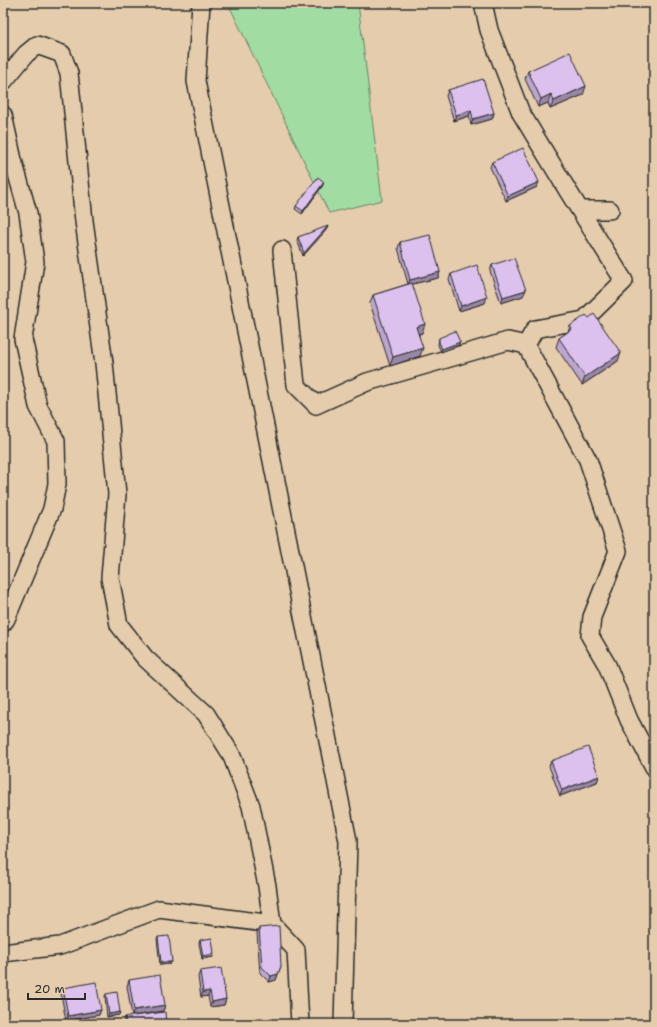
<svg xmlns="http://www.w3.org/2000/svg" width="657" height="1027" viewBox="0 0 657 1027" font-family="'Shantell Sans',sans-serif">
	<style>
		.green { fill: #a1dda3; stroke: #668467 }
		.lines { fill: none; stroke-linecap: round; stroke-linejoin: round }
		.minor-casing { stroke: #2b2b2b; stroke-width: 20 }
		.minor { stroke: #e4ccac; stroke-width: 17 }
		.wall { fill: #bda6ce; stroke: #2b2b2b }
		.shaded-wall { fill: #9a87a7; stroke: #2b2b2b }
		.building { fill: #dcc1ef; stroke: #2b2b2b }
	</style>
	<rect width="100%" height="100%" fill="#e4ccac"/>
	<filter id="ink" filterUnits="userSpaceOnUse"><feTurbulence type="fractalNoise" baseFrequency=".025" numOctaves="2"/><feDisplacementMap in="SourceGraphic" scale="8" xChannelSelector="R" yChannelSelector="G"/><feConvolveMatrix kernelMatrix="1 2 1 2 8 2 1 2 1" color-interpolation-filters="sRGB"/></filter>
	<g filter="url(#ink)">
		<path class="green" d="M228 3H358L382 200 329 213Z"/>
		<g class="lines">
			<defs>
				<path id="minor" d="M201 3 196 81 348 841 343 1024
					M483 3 489 30 521 113 568 191 624 281 584 320 535 329 526 345 588 460 618 551 592 617 590 636 607 665 629 720 654 767
					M3 82 26 54 37 45 62 54 69 73 84 221 104 363 117 494 110 578 119 625 145 658 206 714 231 754 251 806 267 886 272 924
					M3 115 13 160 28 213 35 262 23 339 38 406 56 441 57 484 52 509 6 619 3 623
					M580 210H610
					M282 250 296 385 316 405 367 382 467 353 508 341 526 345
					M3 953 60 946 159 909 272 924 296 950 300 1024"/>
			</defs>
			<use href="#minor" class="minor-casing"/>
			<use href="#minor" class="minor"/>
		</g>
		<path class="wall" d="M528 71 583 95 550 109 548 103 538 107 525 79Z
			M448 90 494 113 492 119 471 125 469 116 454 121 446 96Z
			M492 162 537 187 506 201 490 167Z
			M323 185 302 214 295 209 296 206Z
			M327 229 303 256 297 240 298 237Z
			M400 242 440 272 438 278 412 284 422 333 419 334 420 356 390 366 370 303 373 295 408 284 398 248Z
			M492 265 523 296 501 303 490 271Z
			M451 274 485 303 459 311 449 279Z
			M570 326 618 361 582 385 556 347 559 338 568 332Z
			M439 338 460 342 459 345 441 352 438 345Z
			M551 761 599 776 597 782 560 796 549 766Z
			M259 928 281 966 276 980 269 982 260 973 257 933Z
			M158 937 172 962 170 964 160 965 157 939Z
			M200 940 213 957 202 959 199 943Z
			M200 971 226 999 224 1005 210 1007 208 996 201 997 198 977Z
			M129 980 165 1005 163 1011 132 1016 127 986Z
			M63 988 99 1015 66 1021 61 994Z
			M106 994 119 1015 107 1017 105 996Z
			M125 1017 166 1024H122Z"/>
		<path class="shaded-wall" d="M586 86 583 95 550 109 554 101Z
			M551 94 548 103 538 107 541 99Z
			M471 110 469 116 454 121 456 115Z
			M494 113 492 119 471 125 473 119Z
			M324 182 323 185 302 214 303 211Z
			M539 182 537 187 506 201 508 196Z
			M328 226 327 229 303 256 304 253Z
			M440 272 438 278 408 285 410 280Z
			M526 290 523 296 501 303 503 297Z
			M487 297 485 303 459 311 461 306Z
			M425 324 422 333 413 335 416 327Z
			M460 342 459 345 441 352 442 349Z
			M423 348 420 356 390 366 393 357Z
			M621 353 618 361 582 385 585 377Z
			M599 776 597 782 560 796 562 790Z
			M214 954 213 957 202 959 203 956Z
			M161 962H172L170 964 160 965Z
			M278 974 276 980 269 982 271 976Z
			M210 991 208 996 201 997 203 992Z
			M226 999 224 1005 210 1007 212 1002Z
			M165 1005 163 1011 132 1016 134 1010Z
			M101 1010 99 1015 66 1021 68 1016Z
			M120 1012 119 1015 107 1017 109 1014Z"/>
		<path class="building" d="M570 52 586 86 554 101 551 94 541 99 528 71Z
			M483 79 494 113 473 119 471 110 456 115 448 90Z
			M523 148 539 182 508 196 492 162Z
			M318 177 324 182 303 211 296 206Z
			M328 226 304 253 298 237Z
			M430 235 440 272 410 280 400 242Z
			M514 258 526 290 503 297 492 265Z
			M477 265 487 297 461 306 451 274Z
			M412 283 425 324 416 327 423 348 393 357 373 295Z
			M594 314 621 353 585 377 559 338 572 329 570 326 586 315 589 318Z
			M455 331 460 342 442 349 439 342V338Z
			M588 747 599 776 562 790 551 761Z
			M279 926 281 966 278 974 271 976 262 967 259 928Z
			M169 936 172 962H161L158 937Z
			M212 938 214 954 203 956 200 940Z
			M221 968 226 999 212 1002 210 991 203 992 200 971Z
			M160 975 165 1005 134 1010 129 980Z
			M96 982 101 1010 68 1016 63 988Z
			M117 992 120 1012 109 1014 106 994Z
			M165 1012 166 1024H126L125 1017Z"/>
	</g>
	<rect width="657" height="1027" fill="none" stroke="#e4ccac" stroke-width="16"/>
	<rect x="8" y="8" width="641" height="1011" fill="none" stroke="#2b2b2b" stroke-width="1.5" filter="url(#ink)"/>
	<path d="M28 993v6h57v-6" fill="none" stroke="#2b2b2b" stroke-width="2"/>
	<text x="34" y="993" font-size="12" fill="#2b2b2b" stroke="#e4ccac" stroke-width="3" paint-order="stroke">20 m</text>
</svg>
